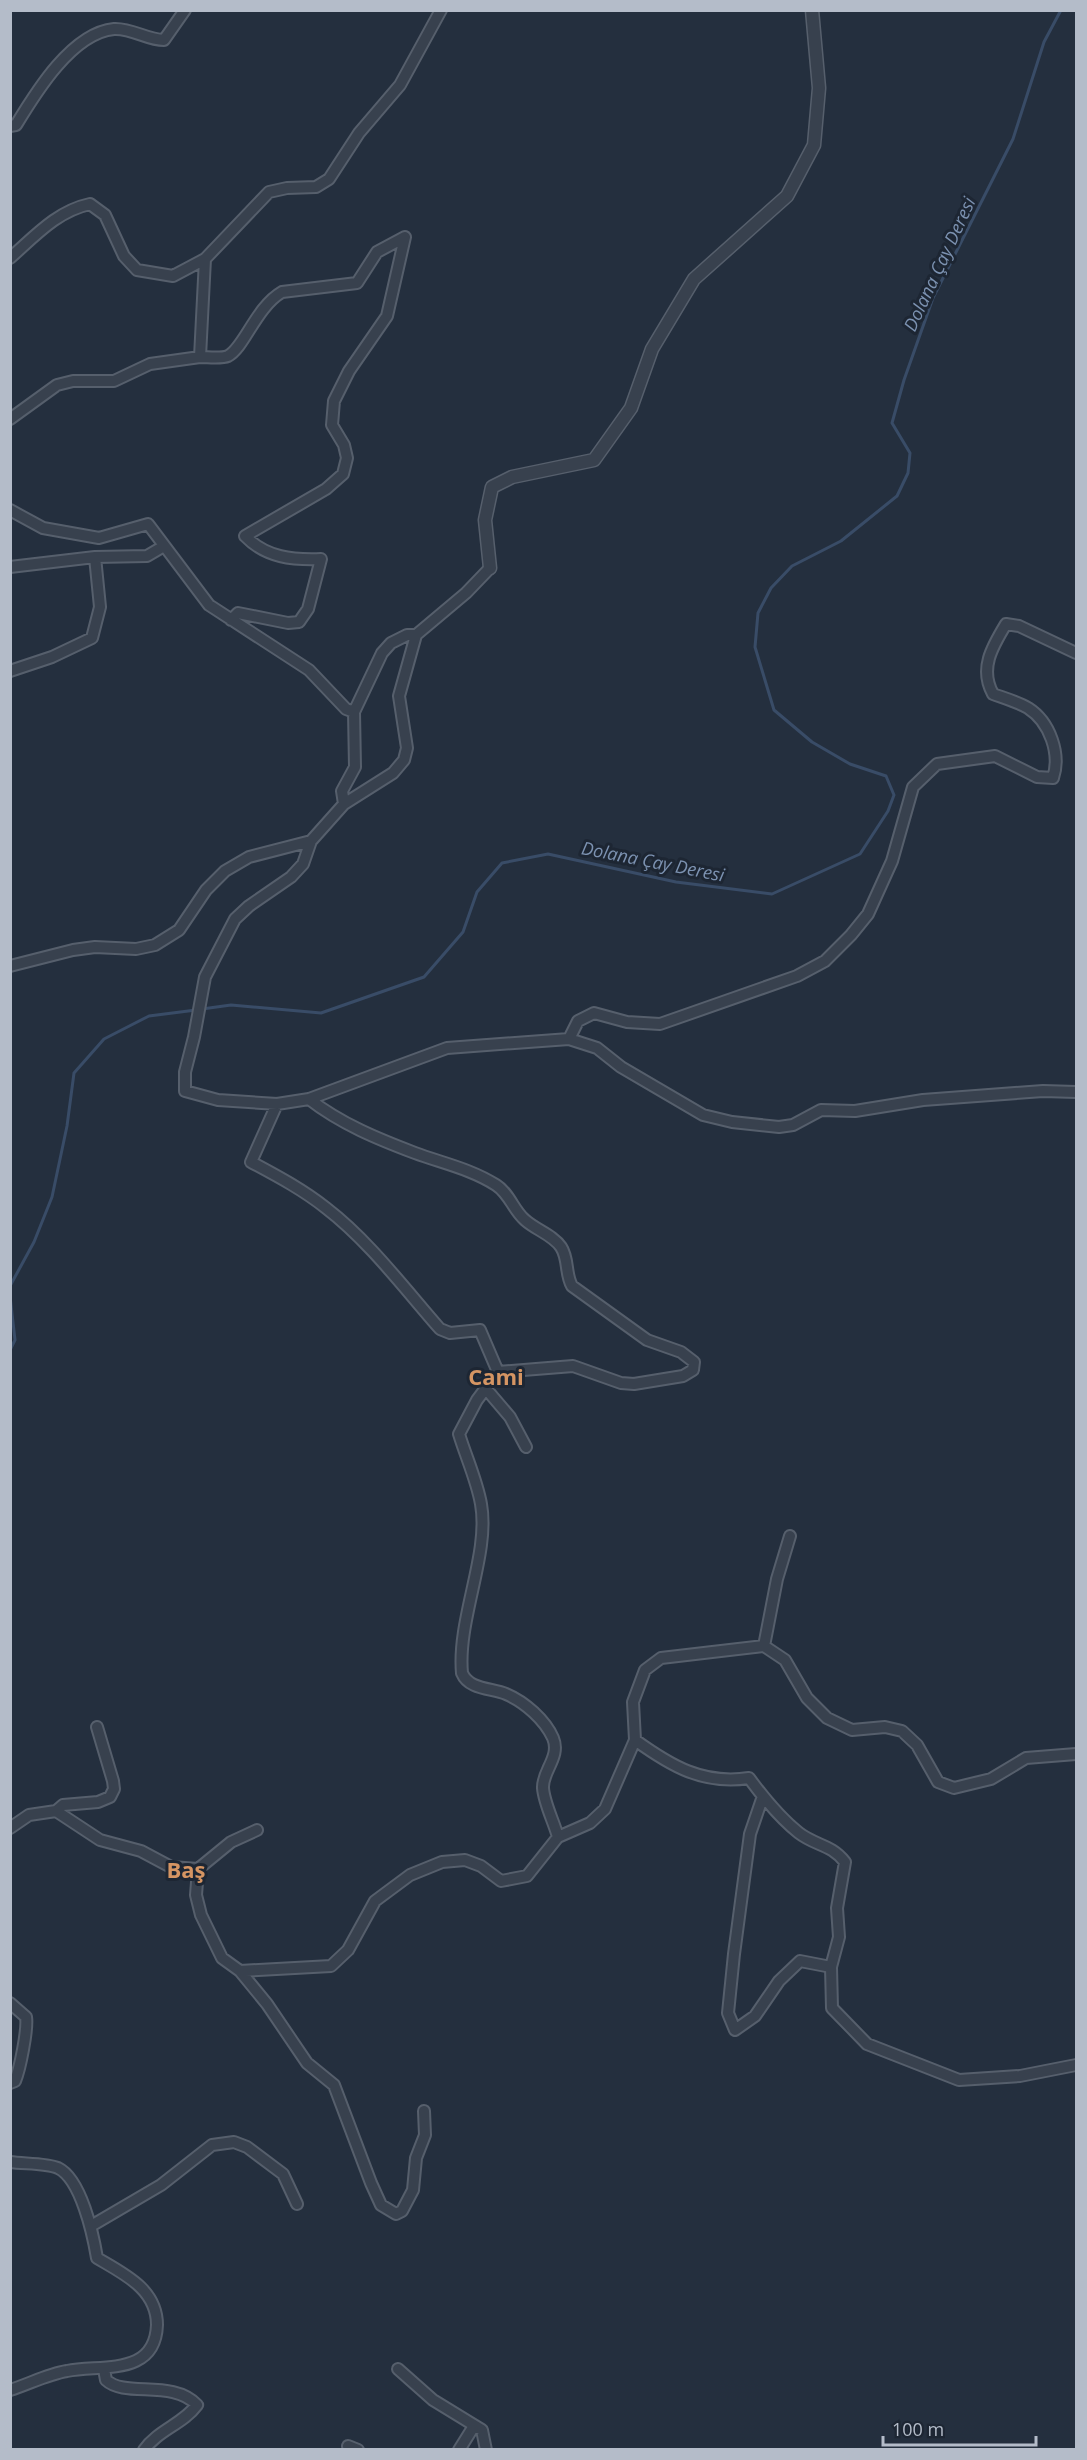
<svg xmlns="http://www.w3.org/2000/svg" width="1087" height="2460" viewBox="0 0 1087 2460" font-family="'Open Sans',sans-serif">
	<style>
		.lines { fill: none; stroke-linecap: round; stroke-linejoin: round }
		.stream { stroke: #394c67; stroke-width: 3 }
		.minor-casing { stroke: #565f6c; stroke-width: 14 }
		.tertiary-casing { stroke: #565f6c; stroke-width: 15 }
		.minor { stroke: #38414e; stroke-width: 10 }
		.tertiary { stroke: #38414e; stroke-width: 12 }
		.labels { text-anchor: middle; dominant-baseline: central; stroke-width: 6; stroke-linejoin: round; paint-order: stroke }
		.water-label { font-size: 18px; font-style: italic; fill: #7c92b1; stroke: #1d2633 }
		.district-label { font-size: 22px; font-weight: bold; fill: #d59563; stroke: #1d2633 }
	</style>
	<rect width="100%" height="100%" fill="#242f3e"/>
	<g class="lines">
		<path class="stream" d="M202 1009 231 1005 321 1013 424 977 463 932 477 892 502 863 548 854 676 882 772 894 860 854 888 811 894 795 886 776 850 764 812 742 774 710 755 647 758 613 771 588 792 566 841 541 897 496 908 473 910 453 892 423 904 380 933 298 1013 139 1044 42 1061 10
			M10 1286 34 1242 52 1197 67 1126 74 1073 104 1039 149 1016 196 1010
			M10 1296 15 1340 10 1350"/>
		<defs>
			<path id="minor" d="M10 126 16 125C36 92 72 33 114 29 132 28 147 40 164 40L185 10
				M10 258C35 236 57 211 90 204L105 215 124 256 137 270 173 276 205 259 269 192 287 188 316 187 329 179 359 133 400 85 441 10
				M200 357C208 357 221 359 228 356 244 348 256 307 282 292L357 283 377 252 405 237 387 316 349 371 334 401 332 425 344 445 347 458 343 474 326 489 245 536C266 558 293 560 321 559L308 609 299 622 288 623 238 613 231 620
				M10 419 57 385 73 381H114L150 364 200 357 205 259
				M10 510 43 528 99 538 148 524 209 605 309 670 346 709 354 712
				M10 567 95 557 147 556 164 546
				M10 671 52 657 92 638 100 607 95 557
				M344 804 342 791 355 767 354 712 382 653 391 643 407 635H416
				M311 841 303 864 291 877 249 906 235 919 205 977 194 1037 185 1072V1091L218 1100 277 1104 309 1099 447 1048 569 1039 597 1048 621 1067 703 1115 732 1122 779 1127 793 1125 821 1110 855 1111 923 1100 1043 1091 1076 1092
				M10 966 73 950 95 947 136 949 155 945 179 930 206 890 225 871 249 857 311 841 344 804 393 773 404 760 407 748 399 696 416 635 466 593 490 568
				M569 1039 578 1021 594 1013 627 1022 660 1024 797 976 825 961 851 935 868 914 892 861 913 787 937 764 995 756 1037 777 1053 778C1061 754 1050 722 1028 708 1018 702 1004 698 993 694 979 669 992 647 1006 624L1019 626 1076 653
				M309 1099C341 1124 378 1139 415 1153 442 1163 471 1169 496 1185 510 1194 513 1210 525 1220 536 1230 553 1235 561 1247 569 1259 565 1274 572 1286L647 1340 681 1352 694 1362 693 1370 683 1376 634 1384 621 1383 573 1366 498 1372
				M277 1104 251 1162C277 1176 302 1189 326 1208 369 1241 404 1288 440 1329L450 1333 480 1330 498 1372
				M498 1372 477 1400 459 1434C466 1457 477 1481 481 1504 490 1554 457 1619 462 1673 469 1690 492 1688 506 1694 525 1702 545 1720 553 1738 561 1757 542 1771 543 1788 544 1803 554 1822 558 1837
				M487 1390 510 1417 526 1447
				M764 1646 777 1579 790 1536
				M635 1740C671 1766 703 1785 749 1778 763 1797 780 1818 799 1833 816 1846 831 1844 845 1862L837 1908 839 1937 831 1967 832 2008 867 2044 959 2080 1020 2076 1076 2065
				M763 1796 750 1834 734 1954 728 2013 735 2030 755 2016 779 1981 800 1961 831 1967
				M56 1811 100 1840 141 1851 171 1867 198 1869 231 1842 257 1830
				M10 1828 29 1815 56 1811 63 1805 98 1802 110 1797 114 1789 113 1781 97 1727
				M198 1869 196 1895 201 1915 222 1958 240 1971 267 2004 307 2063 334 2085 371 2183 381 2205 396 2214 402 2211 413 2190 416 2158 425 2135 424 2111
				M240 1971 331 1966 348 1950 375 1901 410 1875 442 1862 465 1860 481 1866 501 1881 527 1876 558 1837 590 1823 605 1809 635 1740 633 1702 645 1670 661 1658 764 1646 785 1660 807 1698 827 1718 852 1730 885 1727 902 1731 917 1745 938 1782 954 1788 991 1779 1026 1758 1076 1754
				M10 2003 26 2017C28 2029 20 2069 15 2081L10 2083
				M10 2162C24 2164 46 2163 58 2168 81 2179 93 2234 97 2258 124 2274 157 2289 157 2325 155 2377 101 2364 67 2371 48 2374 29 2384 10 2390
				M91 2226 161 2185 212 2145 234 2142 247 2147 283 2174 297 2204
				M104 2369 106 2380C125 2398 173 2379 197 2405 183 2424 158 2430 144 2450
				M398 2369 433 2400 482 2430 486 2450
				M348 2446 358 2450
				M459 2450 474 2426"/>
			<path id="tertiary" d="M490 568 485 520 492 487 512 477 594 460 631 408 652 349 694 279 787 196 814 145 819 88 812 10"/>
		</defs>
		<use href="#minor" class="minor-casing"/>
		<use href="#tertiary" class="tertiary-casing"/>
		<use href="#minor" class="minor"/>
		<use href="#tertiary" class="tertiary"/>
	</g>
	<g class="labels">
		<g class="water-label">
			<text transform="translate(939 264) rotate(-65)">Dolana Çay Deresi</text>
			<text transform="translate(653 861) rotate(11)">Dolana Çay Deresi</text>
		</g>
		<g class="district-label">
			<text x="496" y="1376">Cami</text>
			<text x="186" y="1869">Baş</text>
		</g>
	</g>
	<rect width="1087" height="2460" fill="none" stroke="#b4bcc9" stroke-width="24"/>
	<path d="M883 2436v9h153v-9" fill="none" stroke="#b4bcc9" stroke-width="3"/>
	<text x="892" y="2436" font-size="18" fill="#b4bcc9" stroke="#1d2633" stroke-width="4.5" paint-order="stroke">100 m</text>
</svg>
